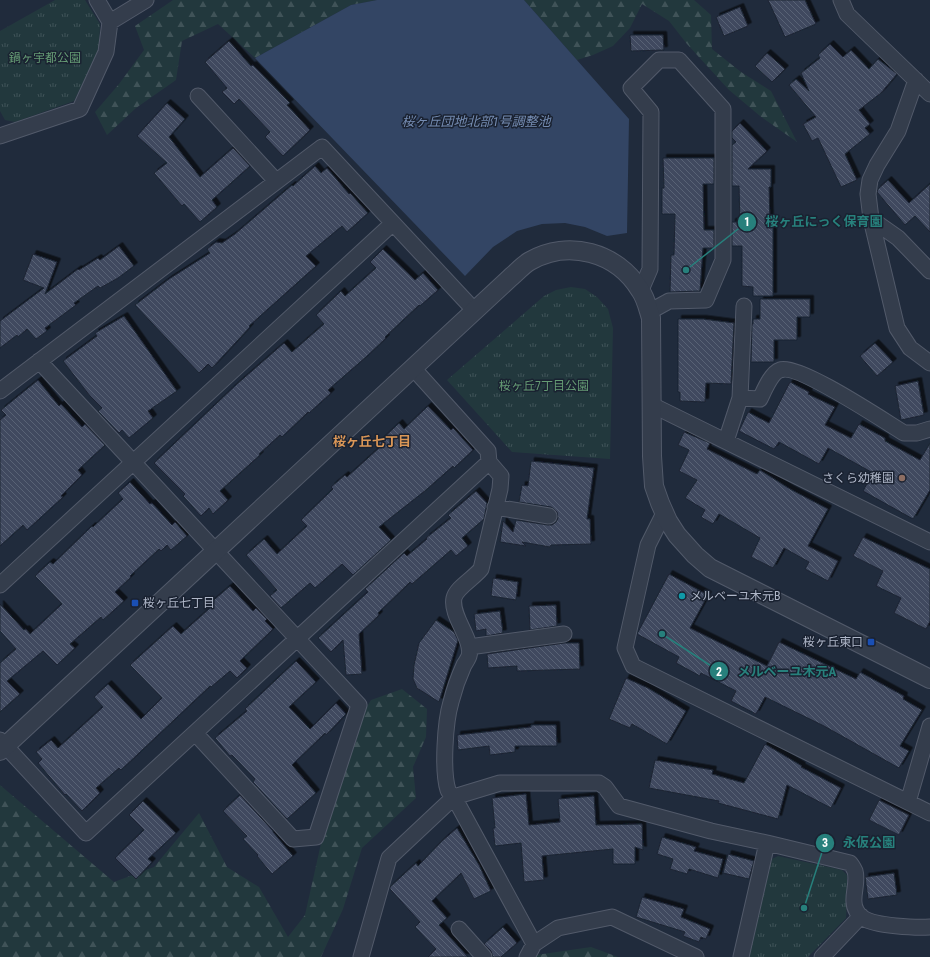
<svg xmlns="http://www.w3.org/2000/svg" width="930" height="957" viewBox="0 0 930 957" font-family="'Roboto Condensed','Noto Sans JP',sans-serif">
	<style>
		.grass { fill: url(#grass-tufts) }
		.forest { fill: url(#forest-firs) }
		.water { fill: #334564 }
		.building { fill: url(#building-back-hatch); stroke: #1c2433; filter: url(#shadow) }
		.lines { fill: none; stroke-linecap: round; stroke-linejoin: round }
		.minor-casing { stroke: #525a6a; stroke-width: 17 }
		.tertiary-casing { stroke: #525a6a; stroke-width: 20 }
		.minor { stroke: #343d4c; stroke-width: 15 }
		.tertiary { stroke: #343d4c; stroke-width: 18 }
		.education-dot { fill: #8d6e63; stroke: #1a2231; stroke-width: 1.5 }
		.culture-dot { fill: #0f9aa8; stroke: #1a2231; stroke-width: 1.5 }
		.transit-dot { fill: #1a4fb4; stroke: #1a2231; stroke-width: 1.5 }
		.labels { text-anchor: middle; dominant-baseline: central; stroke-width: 3; stroke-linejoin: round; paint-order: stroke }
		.park-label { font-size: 12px; fill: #659b74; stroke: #1a2231 }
		.poi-label { font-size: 12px; fill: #afb7c8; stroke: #1a2231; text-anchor: end }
		.water-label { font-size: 13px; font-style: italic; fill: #758cb2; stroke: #1a2231 }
		.neighbourhood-label { font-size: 13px; font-weight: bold; fill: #db9757; stroke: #1a2231 }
		.leader { fill: none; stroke: #27807c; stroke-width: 1.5 }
		.callout-dot { fill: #27807c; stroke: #1a2231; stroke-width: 1.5 }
		.mark-label { font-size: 12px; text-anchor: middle; font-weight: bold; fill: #fff }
		.callout-label { font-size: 13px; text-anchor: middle; font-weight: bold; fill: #27807c; stroke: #1a2231; stroke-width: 3; stroke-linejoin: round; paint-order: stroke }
	</style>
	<defs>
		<pattern id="grass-tufts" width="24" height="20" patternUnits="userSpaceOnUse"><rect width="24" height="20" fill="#22383d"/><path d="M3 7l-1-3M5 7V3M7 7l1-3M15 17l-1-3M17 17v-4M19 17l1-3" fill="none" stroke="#405358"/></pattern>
		<pattern id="forest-firs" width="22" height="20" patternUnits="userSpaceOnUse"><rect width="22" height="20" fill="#22383d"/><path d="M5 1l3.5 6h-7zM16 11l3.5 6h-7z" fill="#405358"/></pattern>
		<pattern id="building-back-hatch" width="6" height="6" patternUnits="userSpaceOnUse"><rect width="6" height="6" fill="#3f4a5e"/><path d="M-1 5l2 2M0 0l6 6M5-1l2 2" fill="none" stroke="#586274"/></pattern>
		<filter id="shadow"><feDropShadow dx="3.5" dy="-3.5" stdDeviation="0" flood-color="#0009"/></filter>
	</defs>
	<rect width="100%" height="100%" fill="#202b3c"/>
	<path class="grass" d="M55 0H85L100 24 99 50 74 101 15 122 5 120 0 111V31Z
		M571 287 585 289 597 297 608 309 613 328 610 459 512 452 447 380 544 296 556 290Z
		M778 856 842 870 847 875V898L846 918 808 957H749L772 859Z"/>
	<path class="forest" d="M173 0H377L351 5 255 58 218 24 182 41 176 80 136 108 107 135 95 112 119 84 144 50 135 26Z
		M524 0H694L711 15 712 49 741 72 771 91 797 142 760 116 729 90 687 44 669 21 642 4 630 28 613 46 593 55 577 60Z
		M402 689 427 709 426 737 413 767 416 798 362 848 343 909 321 957H0V785L114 882 154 867 199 813 227 867 259 887 288 937 305 915 343 745 371 700Z
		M591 947 618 957H534L536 955Z"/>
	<path class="water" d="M377 0H524L629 119 627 233 607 236 585 227 565 223 542 224 517 231 493 247 465 276 255 58 351 5Z"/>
	<path class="building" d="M768 0H805L816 24 785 37Z
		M740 7 748 26 724 36 716 17Z
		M630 35H663L664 50 631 51Z
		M229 41 251 66 253 65 290 103 287 105 310 130 283 156 265 137 270 132 239 99 234 104 222 92 227 88 205 62Z
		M830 44 843 57 851 50 869 69 878 59 897 74 881 93 859 110 870 124 865 128 870 134 845 154 857 180 841 187 818 138 812 141 803 124 816 117 789 85 796 79 809 91 801 73 820 58 818 55Z
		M767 53 785 69 772 82 755 66Z
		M167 103 185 119 169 137 200 177 233 148 250 166 212 200 217 207 200 222 184 204 182 206 154 173 167 163 137 136Z
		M740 123 767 151 748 169H771V187H769L770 221H773V296H753V287L742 286V246H732V222H740L739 186H732V145L736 142 732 138V131Z
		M663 158H714V184H703L704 230H714V248H703L700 291 670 292 671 255H674L675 214H662V188H664Z
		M315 166 321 173 327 168 349 194 350 193 368 213 347 232 342 226 306 256 316 266 249 326 250 327 212 368 208 364 199 373 135 305 169 279 210 253 207 249 216 242 222 243 235 234 292 185 293 186Z
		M888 180 909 203 930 184V232L915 216 905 225 877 192 878 189Z
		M119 246 134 266 118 278 100 288 98 286 74 303 76 305 45 328 47 331 36 339 27 329 18 337 17 335 0 348V321L44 288 23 280 33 254 57 262 45 294 78 269 79 270 98 258 100 260Z
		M383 249 415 280 423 273 438 290 420 306 419 305 385 337 386 338 366 357 328 390 331 393 309 413 308 412 282 437 280 435 259 454 260 455 220 491 228 500 213 514 209 508 201 516 183 496 185 494 154 463 237 384 284 343 292 352 324 324 316 315 341 291 345 296 376 268 370 262Z
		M760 299H810V317H797V340H774V362H751L752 324H753V319H760Z
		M124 316 177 391 148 411 153 418 129 438 122 430 119 433 98 411 102 408 90 396 63 361 97 336 95 333Z
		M678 319H703L734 323 731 384 706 383 705 402 680 401V392H678Z
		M875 343 893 362 877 376 860 356Z
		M38 380 59 406 61 404 82 427 85 424 105 445 78 470 82 475 61 496 63 497 27 530 23 525 0 546V420L6 415 1 410Z
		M918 381 924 415 901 420 895 386Z
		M790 382 809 392 808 394 835 407 825 425 851 438 859 424 885 438V441L920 460 930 443V490L913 519 863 491 873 473 828 448 819 464 779 442 774 449 739 431 748 412 769 423Z
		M428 406 451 430 453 428 473 450 454 468 453 466 426 490 379 527 391 540 353 575 342 564 315 588 310 583 281 608 270 596 277 590 246 555 264 539 277 554 307 526 301 520 333 489 331 487 345 475 347 477 379 448 376 445 399 423 404 429Z
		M684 432 710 443 707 449 757 474 760 470 790 489 828 509 808 546 838 561 828 581 805 569 809 562 784 548 773 568 751 557 760 538 719 514 713 524 701 517 705 510 685 498 697 480 679 471 689 450 678 445Z
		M531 461 594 468 587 519H590L591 544 551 545 550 547 522 542 526 546 500 542 503 521 513 532 516 520 548 525H552L556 522 558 518 557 512 554 509 551 507 519 502 522 485 528 486Z
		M130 482 150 504 152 503 172 525 175 522 187 536 171 550 167 545 161 551 159 549 130 576 131 577 115 592 124 601 103 620 101 617 70 644 75 648 57 665 43 651 7 681 20 694 0 712V663L16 649 0 631V604L24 630 26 629 30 634 62 604 35 576 50 562 53 564 92 526 93 527 123 499 118 493Z
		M476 491 487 503 484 519 462 538 468 546 456 556 451 550 412 584 410 582 378 613 379 615 359 634 362 674 346 675 343 640 331 652 318 638 368 592 365 589 404 553 407 556 427 539 426 538 451 518 448 515Z
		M863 537 930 569V621L926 629 894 613 901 598 876 586 883 571 853 556Z
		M669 574 708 595 690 628 767 666 779 642 856 679 860 672 904 696 903 699 922 710 900 746 909 751 899 768 824 726 765 697 756 714 731 701 736 691 701 673 700 676 676 663 679 657 637 634Z
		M493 578 518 582 516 600 491 596Z
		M230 586 253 611 256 608 267 619 265 621 273 629 240 661 247 668 237 678 230 671 211 687 210 686 121 770 119 768 96 788 100 793 82 811 66 794 65 795 38 763 42 759 36 752 51 740 58 748 103 707 94 697 108 684 141 719 162 698 130 665 173 626 181 634 210 608 208 605Z
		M556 605 557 626 530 630 529 606Z
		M500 611 503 633 486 636V629L476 631 474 614Z
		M436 620 454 632 458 640 439 702 417 688 413 679 414 665 419 643Z
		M564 643H579L580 669 517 671V666L488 668 487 654Z
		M296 661 316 682 289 707 310 729 336 703 346 714 326 735 325 733 292 765 316 793 287 819 253 782 255 779 232 755 230 756 215 738 247 711 245 709Z
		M626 678 648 688 686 711 667 744 632 724 630 728 609 719Z
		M531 725H556L557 746H515V752L490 755 489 746 458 750 457 735 531 727Z
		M765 744 802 766 801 767 841 788 831 808 787 785 778 819 718 803 719 801 649 788 655 760 713 770 712 774 744 783Z
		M526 794 529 825 560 822 558 799 594 796 596 825 642 824 643 850 635 847V864H613V849L542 856 544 880 524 882 521 843 495 846 493 828H495L492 798Z
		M240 795 273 831V832L293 856 272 874 257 856 258 855 243 839 247 836 223 811Z
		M879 800 909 815 899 835 869 820Z
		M143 801 176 833 148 859 152 862 136 879 115 858 144 830 129 815Z
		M457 828 479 865 491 891 474 899 461 873 432 901 447 918 439 925 468 957H428L436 949 415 927 420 922 390 889V887L416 863 418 866 442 841Z
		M662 837 696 847 694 851 723 859 718 878 689 869 687 874 670 869 673 859 657 854Z
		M728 854 754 861 749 879 723 873Z
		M894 873 897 895 868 899 865 877Z
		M642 897 684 909 681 917 710 929 706 939 701 937 699 942 683 936 685 932 636 917Z
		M503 927 517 943 501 957H493L491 951 484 944Z"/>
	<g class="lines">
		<defs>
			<path id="minor" d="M97 0 110 22
				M841 0 847 14 930 94
				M916 80 898 131 877 165 870 180 868 194 871 219 897 328 910 348 930 363
				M198 96 276 181
				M0 136 80 109 106 52 110 22 146 0
				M871 219 898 238 930 271
				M641 290 650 269 651 112 631 88 659 60H679L723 109V260L706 300 669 301 649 312
				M39 361 359 705 316 837 293 839 195 733
				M0 391 322 147 475 311
				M740 398 760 399C764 391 771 373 780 370 798 363 884 421 904 433H917L930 429
				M652 405 930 542
				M726 441 740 398 744 306
				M489 462 501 476 500 489 481 569C474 578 456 588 454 598 450 616 474 640 469 656 468 659 466 662 464 665 459 676 454 690 451 702 445 722 442 771 448 790 449 793 452 795 454 797L534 944
				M495 507 549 516
				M664 513 648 545 625 648 633 666 930 813
				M0 585 393 223
				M469 647 564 634
				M0 740 86 833 489 462 488 451 413 368
				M908 802 930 726
				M459 929 484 957
				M361 957 389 858 454 797 500 783H599L605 787 619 806 711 831 767 843 850 863C852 865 854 869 855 871 858 881 853 893 854 902 854 908 858 915 863 918 875 926 916 928 930 927
				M527 957 534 944 558 928 612 917 696 957
				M741 957 767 843
				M822 957 861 916"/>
			<path id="tertiary" d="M0 751 511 277C517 272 523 265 530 261 568 239 617 252 640 290 646 298 648 309 651 318L652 456 654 486 660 503 668 521 677 535 695 555 710 568 930 679"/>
		</defs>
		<use href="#minor" class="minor-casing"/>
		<use href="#tertiary" class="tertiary-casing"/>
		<use href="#minor" class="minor"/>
		<use href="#tertiary" class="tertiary"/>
	</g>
	<circle class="education-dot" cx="902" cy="478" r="4"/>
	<circle class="culture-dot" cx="682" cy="596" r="4"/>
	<g class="transit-dot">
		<rect x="131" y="599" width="8" height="8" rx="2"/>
		<rect x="867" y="638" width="8" height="8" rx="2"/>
	</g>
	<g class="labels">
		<g class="park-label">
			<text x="45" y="58">鍋ヶ宇都公園</text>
			<text x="544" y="386">桜ヶ丘7丁目公園</text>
		</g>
		<g class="poi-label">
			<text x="894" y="478">さくら幼稚園</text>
			<text x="690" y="596" text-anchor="start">メルベーユ木元B</text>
			<text x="143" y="603" text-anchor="start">桜ヶ丘七丁目</text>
			<text x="863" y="642">桜ヶ丘東口</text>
		</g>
		<g class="water-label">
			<text x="476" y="121">桜ヶ丘団地北部1号調整池</text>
		</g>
		<g class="neighbourhood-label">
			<text x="372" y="441">桜ヶ丘七丁目</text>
		</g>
	</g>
	<path class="leader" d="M686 270L747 222M662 634L719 671M804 908L825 843"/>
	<g class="callout-dot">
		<circle cx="686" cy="270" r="4"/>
		<circle cx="662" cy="634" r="4"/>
		<circle cx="804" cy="908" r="4"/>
		<circle cx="747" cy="222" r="10"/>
		<circle cx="719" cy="671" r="10"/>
		<circle cx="825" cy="843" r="10"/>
	</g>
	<g class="mark-label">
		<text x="747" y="226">1</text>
		<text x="719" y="676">2</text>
		<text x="825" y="847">3</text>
	</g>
	<g class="callout-label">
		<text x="824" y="226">桜ヶ丘にっく保育園</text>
		<text x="787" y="676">メルベーユ木元A</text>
		<text x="869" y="847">永仮公園</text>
	</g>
</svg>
